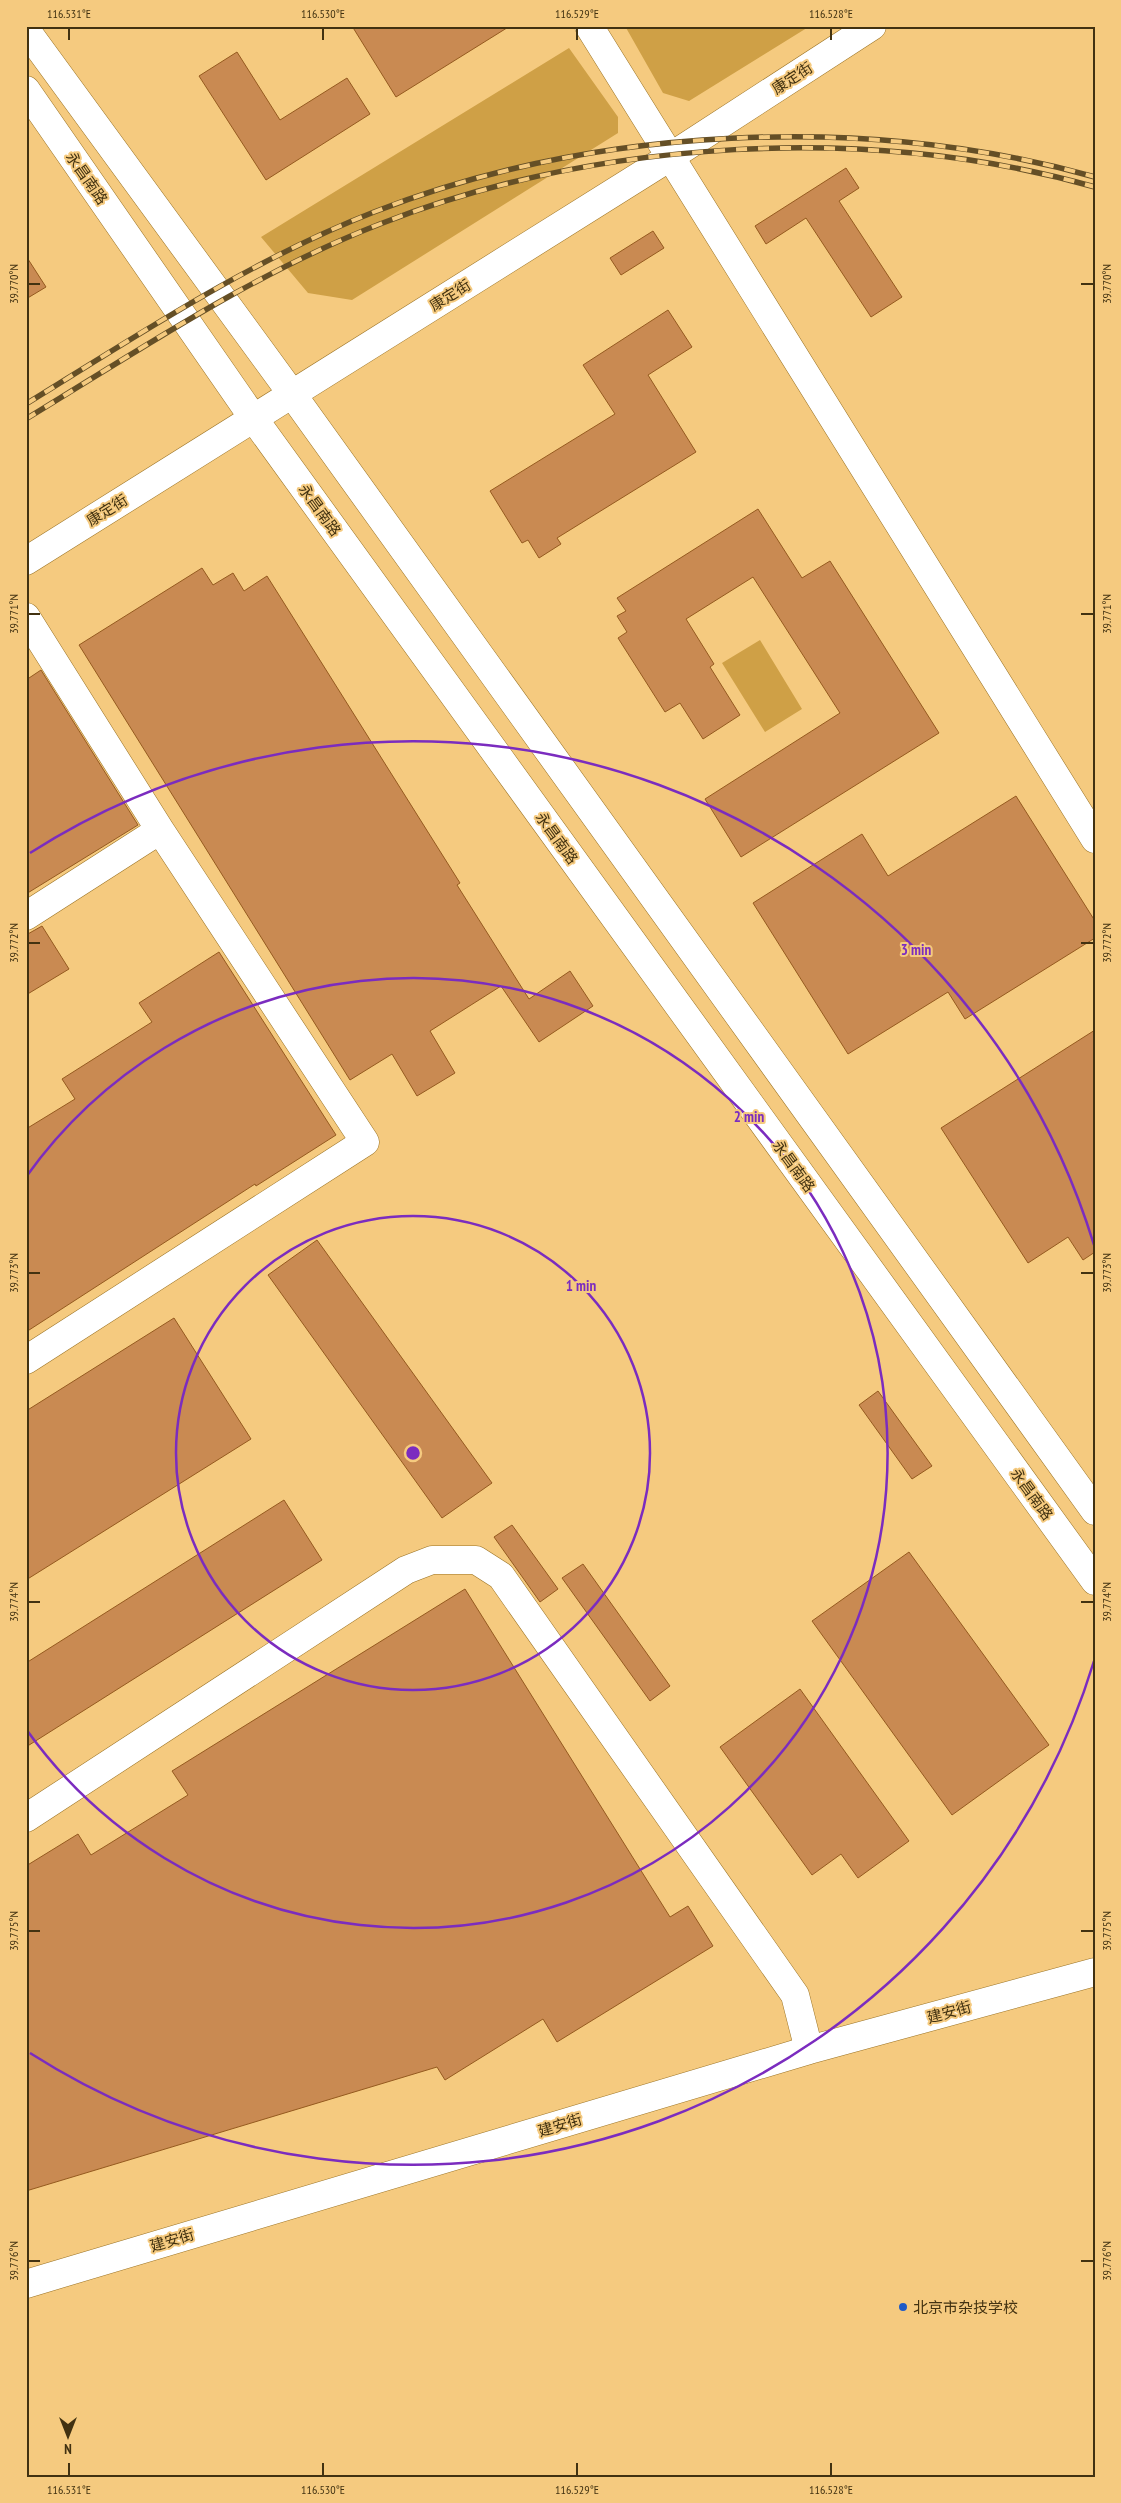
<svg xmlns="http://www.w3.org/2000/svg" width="1121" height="2503" viewBox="0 0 1121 2503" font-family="'PT Sans Narrow','Noto Sans SC',sans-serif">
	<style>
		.green { fill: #cfa046 }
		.building { fill: #c98a52; stroke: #955a1f }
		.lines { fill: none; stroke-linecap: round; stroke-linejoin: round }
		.minor-casing { stroke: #9b7324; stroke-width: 29 }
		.major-casing { stroke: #9b7324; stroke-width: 29 }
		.minor { stroke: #fff; stroke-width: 28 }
		.major { stroke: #fff; stroke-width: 28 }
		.rail-casing { stroke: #654f26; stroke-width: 5.5 }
		.rail { stroke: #f5ca7f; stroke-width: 4; stroke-dasharray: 11; stroke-linecap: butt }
		.ticks { fill: none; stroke: #423211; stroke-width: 2 }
		.ring { fill: none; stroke: #7b2cbf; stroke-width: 2.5 }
		.poi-dot { fill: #1e5ac6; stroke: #f5ca7f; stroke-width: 2 }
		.labels { text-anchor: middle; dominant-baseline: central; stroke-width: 4; stroke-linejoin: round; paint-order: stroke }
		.street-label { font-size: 15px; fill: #423211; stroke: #f5ca7f }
		.poi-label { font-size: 15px; fill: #423211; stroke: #f5ca7f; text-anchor: start }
		.centre { fill: #7b2cbf; stroke: #f5ca7f; stroke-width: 2.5 }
		.ring-label { font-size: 15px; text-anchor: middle; font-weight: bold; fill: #7b2cbf; stroke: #f5ca7f; stroke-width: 4; stroke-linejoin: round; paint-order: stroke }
		.neatline { fill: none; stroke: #423211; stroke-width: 2 }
		.ticks-label { font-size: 12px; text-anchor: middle; fill: #423211 }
	</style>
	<rect width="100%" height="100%" fill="#f5ca7f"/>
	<path class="green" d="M625 26H810L689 101 663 93Z
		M569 48 618 117V133L352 300 308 293 261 237Z
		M760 640 802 709 765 732 722 663Z"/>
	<path class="building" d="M352 26H510L396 97Z
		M237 52 280 120 347 78 370 114 266 180 199 76Z
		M846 168 859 188 839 201 902 297 871 317 806 218 766 244 755 226Z
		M653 231 664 248 621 275 610 258Z
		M26 256 46 287 26 299Z
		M668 310 692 347 648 375 696 452 557 538 561 544 539 558 528 540 522 543 490 491 615 414 583 365Z
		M758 509 802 578 830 561 939 733 741 857 705 799 840 713 753 577 686 619 714 664 710 667 740 715 703 739 680 703 665 712 618 638 627 632 617 616 626 611 617 598Z
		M202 568 213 585 233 573 244 591 267 576 460 883 457 885 529 999 570 971 593 1006 539 1042 501 986 430 1031 455 1073 417 1096 392 1054 350 1080 79 645Z
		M41 670 138 825 26 894V680Z
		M1016 796 1095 921V938L965 1019 948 992 848 1054 753 903 862 834 888 876Z
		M42 926 69 969 26 995V935Z
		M219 952 336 1135 256 1186 255 1184 26 1332V1129L75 1099 62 1079 152 1022 139 1003Z
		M1095 1030V1252L1083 1260 1068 1237 1028 1263 941 1128Z
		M317 1240 492 1483 442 1518 268 1275Z
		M174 1318 251 1439 26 1580V1411Z
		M878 1391 932 1466 912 1479 859 1405Z
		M284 1500 322 1560 26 1747V1663Z
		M512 1525 558 1589 540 1602 494 1537Z
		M909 1552 1049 1745 952 1815 812 1621Z
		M583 1564 670 1686 650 1701 562 1578Z
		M465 1589 670 1917 688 1906 713 1946 557 2042 543 2019 445 2080 437 2067 26 2191V1866L78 1834 91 1855 188 1795 172 1771Z
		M800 1689 909 1841 858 1878 841 1854 812 1875 720 1747Z"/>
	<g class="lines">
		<defs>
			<path id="minor" d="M589 26 1095 839
				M26 30 292 394 1095 1511
				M26 90 254 419 1095 1581
				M26 617 160 830 26 916
				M26 1360 365 1142 160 830
				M26 1818 406 1570 432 1560H476L501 1576 795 1995 809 2050
				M26 2284 809 2050 1095 1972"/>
			<path id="major" d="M26 561 670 157 872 26"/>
		</defs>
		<use href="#minor" class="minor-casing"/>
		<use href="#major" class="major-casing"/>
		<use href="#minor" class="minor"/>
		<use href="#major" class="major"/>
		<defs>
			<path id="rail" d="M26 404C138 335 251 260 374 212 594 126 867 113 1095 177
				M26 419C141 349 254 273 380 224 598 139 869 123 1095 187"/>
		</defs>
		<use href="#rail" class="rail-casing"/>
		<use href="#rail" class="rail"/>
	</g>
	<path class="ticks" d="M69 28V40M323 28V40M577 28V40M831 28V40M28 284H40M1081 284H1094M28 614H40M1081 614H1094M28 943H40M1081 943H1094M28 1273H40M1081 1273H1094M28 1602H40M1081 1602H1094M28 1931H40M1081 1931H1094M28 2261H40M1081 2261H1094M69 2463V2476M323 2463V2476M577 2463V2476M831 2463V2476"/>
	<g class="ring">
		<circle cx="413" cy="1453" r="237"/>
		<path d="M26 1177A475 475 0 1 1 26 1729"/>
		<path d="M1094 1661A712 712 0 0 1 30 2053M30 853A712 712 0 0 1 1094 1245"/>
	</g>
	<circle class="poi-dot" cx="903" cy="2307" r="5"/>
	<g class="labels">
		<g class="street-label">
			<text transform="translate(792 78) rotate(-33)">康定街</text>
			<text transform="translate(87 178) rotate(55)">永昌南路</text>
			<text transform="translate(450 295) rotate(-32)">康定街</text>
			<text transform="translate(107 510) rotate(-32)">康定街</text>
			<text transform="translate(320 510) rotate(54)">永昌南路</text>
			<text transform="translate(557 838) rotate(54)">永昌南路</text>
			<text transform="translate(794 1166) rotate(54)">永昌南路</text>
			<text transform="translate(1032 1494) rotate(54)">永昌南路</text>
			<text transform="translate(949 2012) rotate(-15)">建安街</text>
			<text transform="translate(560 2125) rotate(-17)">建安街</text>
			<text transform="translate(172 2240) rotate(-17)">建安街</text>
		</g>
		<g class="poi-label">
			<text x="913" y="2307">北京市杂技学校</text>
		</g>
	</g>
	<circle cx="413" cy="1453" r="8" class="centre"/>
	<g class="ring-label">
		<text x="916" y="955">3 min</text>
		<text x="749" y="1122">2 min</text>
		<text x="581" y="1291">1 min</text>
	</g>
	<rect width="1121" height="2503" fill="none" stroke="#f5ca7f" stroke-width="55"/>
	<g transform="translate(68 2436) rotate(180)" stroke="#f5ca7f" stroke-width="4" paint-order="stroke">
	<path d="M0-4L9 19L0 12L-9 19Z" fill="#423211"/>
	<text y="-8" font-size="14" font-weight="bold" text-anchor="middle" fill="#423211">N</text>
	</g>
	<rect x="28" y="28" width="1066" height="2448" class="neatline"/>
	<g class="ticks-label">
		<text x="69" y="18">116.531°E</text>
		<text x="323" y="18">116.530°E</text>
		<text x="577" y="18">116.529°E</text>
		<text x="831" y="18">116.528°E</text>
		<text transform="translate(1107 284) rotate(-90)" y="4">39.770°N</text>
		<text transform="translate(14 284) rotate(-90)" y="4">39.770°N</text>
		<text transform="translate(1107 614) rotate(-90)" y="4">39.771°N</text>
		<text transform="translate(14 614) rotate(-90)" y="4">39.771°N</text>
		<text transform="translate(14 943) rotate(-90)" y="4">39.772°N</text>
		<text transform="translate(1107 943) rotate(-90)" y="4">39.772°N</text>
		<text transform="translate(1107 1273) rotate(-90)" y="4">39.773°N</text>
		<text transform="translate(14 1273) rotate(-90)" y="4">39.773°N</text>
		<text transform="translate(1107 1602) rotate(-90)" y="4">39.774°N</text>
		<text transform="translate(14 1602) rotate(-90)" y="4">39.774°N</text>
		<text transform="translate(1107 1931) rotate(-90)" y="4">39.775°N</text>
		<text transform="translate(14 1931) rotate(-90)" y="4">39.775°N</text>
		<text transform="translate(14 2261) rotate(-90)" y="4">39.776°N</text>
		<text transform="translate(1107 2261) rotate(-90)" y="4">39.776°N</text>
		<text x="69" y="2494">116.531°E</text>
		<text x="323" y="2494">116.530°E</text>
		<text x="577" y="2494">116.529°E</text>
		<text x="831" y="2494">116.528°E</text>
	</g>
</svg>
